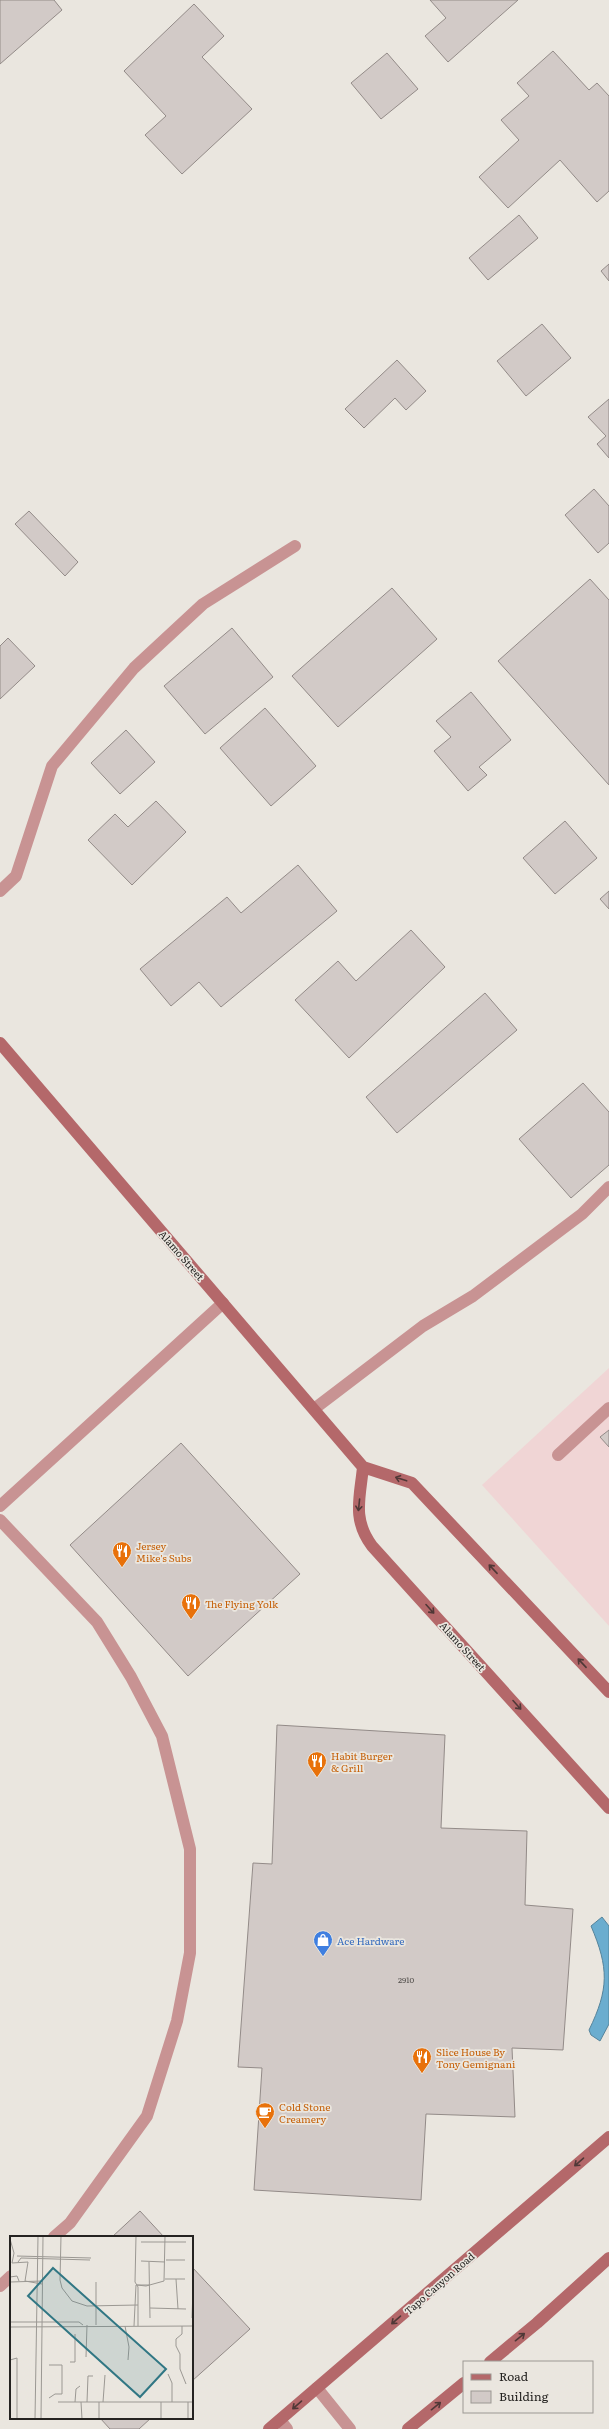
<svg xmlns="http://www.w3.org/2000/svg" width="609" height="2429" viewBox="0 0 609 2429" font-family="Literata,serif">
	<style>
		.commercial { fill: #f0d5d5 }
		.water { fill: #6badcf; stroke: #56849b }
		.building { fill: #d2cac7; stroke: #938b88 }
		.lines { fill: none; stroke-linecap: round; stroke-linejoin: round }
		.lane { stroke: #c89393; stroke-width: 12 }
		.secondary { stroke: #b4686a; stroke-width: 12 }
		.oneway { stroke: #503837 }
		.labels { text-anchor: middle; dominant-baseline: central; stroke-width: 3.5; stroke-linejoin: round; paint-order: stroke }
		.number-label { font-size: 8px; fill: #504d4a }
		.street-label { font-size: 10px; fill: #252321; stroke: #eae6df }
		.food-label { font-size: 10px; fill: #c56008; stroke: #eae6df; text-anchor: start }
		.shop-label { font-size: 10px; fill: #366cbe; stroke: #eae6df; text-anchor: start }
		.inset-road { fill: none; stroke: #9b9893; stroke-width: 1 }
		.view { fill: #317784; fill-opacity: 0.15; stroke: #317784; stroke-width: 2 }
		.inset-edge { fill: none; stroke: #252321; stroke-width: 2 }
	</style>
	<rect width="100%" height="100%" fill="#eae6df"/>
	<path class="commercial" d="M609 1368V1626L482 1485Z"/>
	<path class="water" d="M602 1917 609 1926V2024L600 2041 591 2035 589 2030C609 1989 609 1968 591 1926Z"/>
	<path class="building" d="M0 0H54L62 10 0 64Z
		M430 0H518L448 62 425 36 446 18Z
		M194 4 224 36 202 57 252 109 182 174 145 135 166 116 124 71Z
		M553 51 589 90 597 83 609 96V191L597 202 560 160 508 208 479 177 519 140 501 120 529 96 517 83Z
		M387 53 418 89 381 119 351 83Z
		M519 215 538 238 488 280 469 258Z
		M609 264V281L601 271Z
		M542 324 571 358 526 396 497 361Z
		M397 360 426 391 406 410 395 398 364 428 345 409Z
		M609 399V458L597 444 606 436 588 417Z
		M594 489 609 506V543L598 553 565 515Z
		M29 511 78 562 65 576 15 524Z
		M590 579 609 600V785L498 661Z
		M392 588 437 639 338 727 292 676Z
		M232 628 273 677 205 734 164 686Z
		M8 638 35 666 0 699V646Z
		M471 692 511 740 479 767 487 775 468 791 434 751 451 737 436 721Z
		M265 708 316 766 271 806 220 748Z
		M126 730 155 762 120 794 91 763Z
		M156 801 186 832 132 885 88 840 115 814 128 827Z
		M565 821 597 858 555 894 523 858Z
		M298 865 337 911 221 1007 199 982 171 1006 140 969 227 897 241 913Z
		M609 891V909L600 899Z
		M411 930 445 967 349 1058 295 1000 338 961 356 981Z
		M485 993 517 1030 397 1133 366 1097Z
		M583 1083 609 1112V1165L571 1198 519 1139Z
		M609 1430V1447L600 1437Z
		M181 1443 300 1574 188 1676 70 1545Z
		M277 1725 445 1735 441 1828 527 1831 525 1905 573 1909 563 2050 512 2048 515 2117 426 2114 421 2200 254 2190 262 2068 238 2067 253 1863 272 1864Z
		M140 2211 164 2237H112Z
		M192 2267 250 2329 192 2381Z
		M100 2418H151L139 2429H110Z"/>
	<g class="lines">
		<path class="lane" d="M0 891 16 876 52 766 134 668 203 604 295 546
			M314 1409 423 1326 473 1296 582 1214 609 1187
			M558 1455 609 1408
			M0 1506 223 1303
			M0 1520 97 1622 131 1677 162 1736 190 1849V1953L177 2021 147 2116 70 2223 54 2237
			M0 2286 11 2276
			M317 2388 350 2429
			M280 2420 287 2429"/>
		<path class="secondary" d="M0 1043 363 1467 412 1483 609 1692
			M363 1467C360 1498 352 1519 372 1546L609 1808
			M490 2362 537 2323 609 2258
			M269 2429 609 2137
			M408 2429 464 2383"/>
	</g>
	<defs><path id="oneway-shaft" d="M-6 0H5M1.5-3L5.5 0L1.5 3" fill="none" stroke-width="1.6" stroke-linecap="round" stroke-linejoin="round"/></defs>
	<g class="oneway">
		<use href="#oneway-shaft" transform="translate(401 1479) rotate(-162)"/>
		<use href="#oneway-shaft" transform="translate(359 1505) rotate(96)"/>
		<use href="#oneway-shaft" transform="translate(493 1569) rotate(-133)"/>
		<use href="#oneway-shaft" transform="translate(430 1609) rotate(48)"/>
		<use href="#oneway-shaft" transform="translate(582 1663) rotate(-133)"/>
		<use href="#oneway-shaft" transform="translate(517 1705) rotate(48)"/>
		<use href="#oneway-shaft" transform="translate(579 2162) rotate(139)"/>
		<use href="#oneway-shaft" transform="translate(396 2320) rotate(139)"/>
		<use href="#oneway-shaft" transform="translate(520 2337) rotate(-39)"/>
		<use href="#oneway-shaft" transform="translate(297 2405) rotate(139)"/>
		<use href="#oneway-shaft" transform="translate(436 2406) rotate(-39)"/>
	</g>
	<defs>
		<symbol id="restaurant-pin" viewBox="-11 -11 22 30"><path d="M0 17L-7.5 6A9.5 9.5 0 1 1 7.5 6Z" fill="#e8710a" stroke="#eae6df"/><path d="M-5-6h1v4h1v-4h1v4h1v-4h1v5L-1.5 .5V6h-2V.5L-5-1ZM5-6V6H3V1.5H1.5Q1.5-4 5-6Z" fill="#fff"/></symbol>
		<symbol id="shop-pin" viewBox="-11 -11 22 30"><path d="M0 17L-7.5 6A9.5 9.5 0 1 1 7.5 6Z" fill="#3f7fe0" stroke="#eae6df"/><path d="M-5-2.5h2.3a2.7 3.5 0 0 1 5.4 0H5L5.5 6h-11ZM-1.5-2.5h3a1.5 2.3 0 0 0-3 0Z" fill="#fff"/></symbol>
		<symbol id="cafe-pin" viewBox="-11 -11 22 30"><path d="M0 17L-7.5 6A9.5 9.5 0 1 1 7.5 6Z" fill="#e8710a" stroke="#eae6df"/><path d="M-5.5-4.5H6V0H3Q3 3.5 0 3.5H-2.5Q-5.5 3.5-5.5 0ZM3-3.2v2h1.7v-2ZM-6 4.5H4V6H-6Z" fill="#fff"/></symbol>
	</defs>
	<g fill-rule="evenodd">
		<use href="#restaurant-pin" x="111" y="1540" width="22" height="30"/>
		<use href="#restaurant-pin" x="180" y="1592" width="22" height="30"/>
		<use href="#restaurant-pin" x="306" y="1750" width="22" height="30"/>
		<use href="#shop-pin" x="312" y="1929" width="22" height="30"/>
		<use href="#restaurant-pin" x="411" y="2046" width="22" height="30"/>
		<use href="#cafe-pin" x="254" y="2101" width="22" height="30"/>
	</g>
	<g class="labels">
		<g class="number-label">
			<text x="406" y="1979">2910</text>
		</g>
		<g class="street-label">
			<text transform="translate(182 1255) rotate(49)">Alamo Street</text>
			<text transform="translate(463 1646) rotate(48)">Alamo Street</text>
			<text transform="translate(439 2283) rotate(-41)">Tapo Canyon Road</text>
		</g>
		<g class="food-label">
			<text x="136" y="1545">Jersey<tspan x="136" dy="12">Mike's Subs</tspan></text>
			<text x="205" y="1603">The Flying Yolk</text>
			<text x="331" y="1755">Habit Burger<tspan x="331" dy="12">&amp; Grill</tspan></text>
			<text x="436" y="2051">Slice House By<tspan x="436" dy="12">Tony Gemignani</tspan></text>
			<text x="279" y="2106">Cold Stone<tspan x="279" dy="12">Creamery</tspan></text>
		</g>
		<g class="shop-label">
			<text x="337" y="1940">Ace Hardware</text>
		</g>
	</g>
	<g transform="translate(10 2236)">
		<rect width="183" height="183" fill="#eae6df"/>
		<path class="inset-road" d="M51 0 50 44 52 52 62 65 77 70 128 69M126 0 125 46 128 51V90M0 3 4 17 2 27M131 6H176M7 20 81 22M156 24H175M131 25 155 26M8 26 11 22 80 24M139 26 140 82M2 27 18 26 15 45M0 41 7 40 9 45M155 43H175M166 43 168 73M15 45 32 48M0 46 32 45M86 46V89M126 49H139M127 49 136 50 154 45 155 0M140 72 176 73M182 82 183 53M0 86H69L73 89M115 90 119 111 118 124M124 90 126 49M172 90V98L166 103V110L170 118V133L176 148M0 91 183 90M76 121 77 89M0 124 7 122V183M60 126H65V98M39 129H52V158H45L39 162M158 138 162 147V166M48 166H183M65 166 66 153 70 150M71 166 72 183M77 166 78 140H83M89 166V183M93 166 95 139M151 166V183M178 166V183M25 183 28 0M31 183 33 0"/>
		<path class="view" d="M43 32 156 133 130 161 18 60Z"/>
		<rect width="183" height="183" class="inset-edge"/>
	</g>
	<rect x="463" y="2361" width="130" height="52" fill="#eae6df" stroke="#9b9893"/>
	<rect x="471" y="2374" width="20" height="6" fill="#b4686a" stroke="#9b9893"/>
	<text x="499" y="2381" font-size="12" fill="#252321">Road</text>
	<rect x="471" y="2391" width="20" height="12" fill="#d2cac7" stroke="#9b9893"/>
	<text x="499" y="2401" font-size="12" fill="#252321">Building</text>
</svg>
